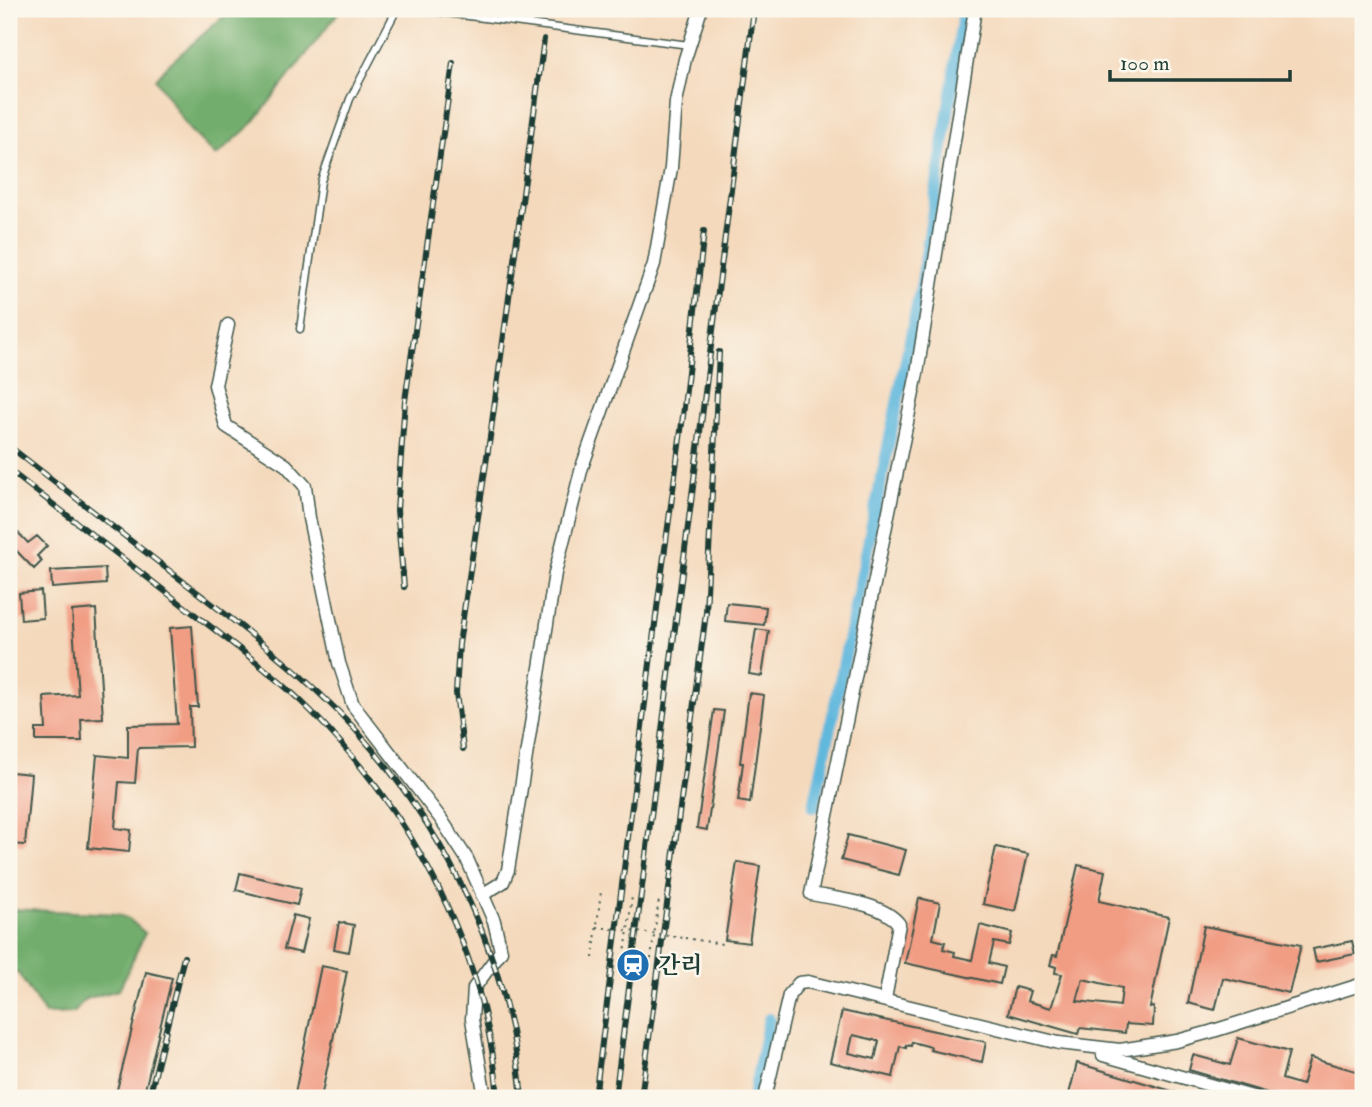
<svg xmlns="http://www.w3.org/2000/svg" width="1372" height="1107" viewBox="0 0 1372 1107" font-family="'IM FELL Double Pica','Noto Serif KR',serif">
	<style>
		.forest { fill: #72ad6d; stroke: #487550; stroke-width: 2 }
		.lines { fill: none; stroke-linecap: round; stroke-linejoin: round }
		.canal { stroke: #60b8dd; stroke-width: 12 }
		.building { fill: #f19d84; fill-rule: evenodd }
		.lane-casing { stroke: #3f5448; stroke-width: 9 }
		.street-casing { stroke: #3f5448; stroke-width: 15 }
		.path { stroke: #3f5448; stroke-width: 2; stroke-dasharray: 2 5; stroke-linecap: butt }
		.lane { stroke: #fff; stroke-width: 6 }
		.street { stroke: #fff; stroke-width: 12 }
		.rail-casing { stroke: #1f3d34; stroke-width: 6 }
		.rail { stroke: #fbf7ec; stroke-width: 3.5; stroke-dasharray: 10; stroke-linecap: butt }
		.path-bridge { stroke: #3f5448; stroke-width: 2; stroke-dasharray: 2 5; stroke-linecap: butt }
		.labels { text-anchor: middle; dominant-baseline: central; stroke-width: 5; stroke-linejoin: round; paint-order: stroke }
		.poi-label { font-size: 23px; font-weight: bold; fill: #1f3d34; stroke: #fbf7ec; text-anchor: start }
	</style>
	<rect width="100%" height="100%" fill="#fbf7ec"/>
	<filter id="ink" filterUnits="userSpaceOnUse"><feTurbulence type="fractalNoise" baseFrequency=".0143" numOctaves="2"/><feDisplacementMap in="SourceGraphic" scale="14" xChannelSelector="R" yChannelSelector="G"/><feConvolveMatrix kernelMatrix="1 2 1 2 8 2 1 2 1" color-interpolation-filters="sRGB"/></filter>
	<filter id="wash" filterUnits="userSpaceOnUse"><feTurbulence type="fractalNoise" baseFrequency=".00686" numOctaves="4" result="noise"/><feDisplacementMap in="SourceGraphic" scale="28" xChannelSelector="R" yChannelSelector="G"/><feGaussianBlur stdDeviation="1.57" result="paint"/><feColorMatrix in="noise" values="0 0 0 0 0 0 0 0 0 0 0 0 0 0 0 0 0 1.4 0 .05"/><feComposite in="paint" operator="in"/></filter>
	<g filter="url(#wash)">
		<rect width="100%" height="100%" fill="#f4d9bc"/>
		<path class="forest" d="M232 9H341L253 123 216 156 189 129 156 79 167 66Z
			M9 909 117 914 129 919 145 933 119 990 85 999 74 1013 45 1014 18 973 9 969Z"/>
		<g class="lines">
			<path class="canal" d="M814 807 922 282 964 9
				M753 1098 769 1019"/>
		</g>
		<g id="blocks">
			<path class="building" d="M9 523 28 543 37 536 47 546 37 556 42 561 34 569 9 543Z
				M105 568 106 584 52 588 51 571Z
				M41 591 43 618 21 620 19 593Z
				M727 603 766 607 764 625 725 621Z
				M96 609 103 718 81 719 82 741H36V729H46L44 697 78 695 72 611Z
				M192 626 198 707H190L191 747 138 748 135 783 119 782 115 828 131 830 129 852 88 848 97 755 128 758V725L177 724 170 628Z
				M756 629 769 631 762 676 749 674Z
				M749 693 764 695 750 803 738 801 743 763H740Z
				M714 710 724 711 707 830 697 828Z
				M11 772 31 774 25 845 9 844Z
				M848 835 906 850 899 875 841 860Z
				M996 847 1028 854 1015 911 983 904Z
				M737 862 760 866 749 943 725 940Z
				M1078 865 1105 871 1099 901 1169 917 1150 1008 1154 1007 1153 1026 1126 1024 1125 1033 1080 1028 1078 1034 1008 1014 1015 987 1030 991 1027 1001 1051 1008 1062 974 1055 973 1056 967 1050 965 1053 955 1057 956ZM1083 979 1122 988 1120 1006 1077 1001Z
				M240 873 301 888 297 905 236 890Z
				M919 898 940 903 933 939 945 942 943 949 955 952 954 956 972 960 980 925 1012 933 1009 945 994 942 989 963 1004 967 1000 984 905 963Z
				M293 915 309 919 301 953 284 949Z
				M339 922 354 925 349 952 334 949Z
				M1204 926 1301 945 1289 993 1223 978 1215 1010 1188 1003Z
				M1352 941 1355 954 1316 962 1313 949Z
				M321 966 347 971 321 1098H294Z
				M146 972 172 978 143 1098H115Z
				M842 1011 986 1042 982 1062 930 1050 931 1047 912 1042 911 1046 906 1045V1048L900 1046 893 1077 830 1062ZM853 1035 879 1041 875 1059 849 1053Z
				M1238 1038 1289 1052 1282 1079 1302 1085 1310 1058 1363 1073V1098H1285L1189 1070 1193 1055 1230 1065Z
				M1077 1063 1185 1095 1184 1098H1134L1120 1094 1119 1098H1068Z"/>
		</g>
	</g>
	<g filter="url(#ink)">
		<use href="#blocks" fill-opacity="0" stroke="#3f5448" stroke-width="2"/>
		<g class="lines">
			<defs>
				<path id="lane" d="M415 9 689 45
					M300 329 321 181 350 99 397 9"/>
				<path id="street" d="M228 325 215 385 226 426 286 465 305 486 309 518 339 663 353 705 441 819 467 859 494 921 501 951 474 988 472 1019 485 1098
					M482 895 503 882 508 870 555 573 582 467 654 264 671 168 676 102 685 59 701 9
					M885 999 899 924C883 903 837 899 811 894L917 373 975 9
					M1103 1055 1256 1098
					M765 1098 789 995 799 983 808 982 1059 1043 1120 1050 1177 1041 1210 1032 1363 984"/>
			</defs>
			<use href="#lane" class="lane-casing"/>
			<use href="#street" class="street-casing"/>
			<path class="path" d="M685 938 722 944
				M593 958 601 891
				M624 963 632 896
				M650 966 659 899"/>
			<use href="#lane" class="lane"/>
			<use href="#street" class="street"/>
			<defs>
				<path id="rail" d="M9 446C69 493 129 539 189 586 246 630 305 675 354 728 448 833 509 958 522 1098
					M9 470C66 514 123 559 180 603 225 638 271 671 311 711 414 815 486 951 498 1098
					M404 587 397 510 405 401 453 63
					M463 749 456 693 459 644 491 430 544 39
					M149 1098 184 957
					M595 1098 657 608 683 416 704 231
					M615 1098 754 9
					M641 1098 706 613 719 352"/>
			</defs>
			<use href="#rail" class="rail-casing"/>
			<use href="#rail" class="rail"/>
			<path class="path-bridge" d="M597 927 685 938"/>
		</g>
	</g>
	<defs>
		<symbol id="station-disc" viewBox="-11 -11 22 22"><circle r="9.5" fill="#1f6fb2" stroke="#fbf7ec"/><path d="M-3-6H3Q5-6 5-4V2Q5 4 3 4L4.5 6H3L1.5 4h-3L-3 6H-4.5L-3 4Q-5 4-5 2V-4Q-5-6-3-6ZM-3.5-4v3h7v-3ZM-3.5 1v1.5H-2V1ZM2 1v1.5H3.5V1Z" fill="#fff"/></symbol>
	</defs>
	<g fill-rule="evenodd">
		<use href="#station-disc" x="614" y="946" width="38" height="38"/>
	</g>
	<g class="labels">
		<g class="poi-label">
			<text x="658" y="965">간리</text>
		</g>
	</g>
	<rect width="1372" height="1107" fill="none" stroke="#fbf7ec" stroke-width="35"/>
	<path d="M1110 70v10h180v-10" fill="none" stroke="#1f3d34" stroke-width="3.5"/>
	<text x="1120" y="70" font-size="21" fill="#1f3d34" stroke="#fbf7ec" stroke-width="5" paint-order="stroke">100 m</text>
</svg>
